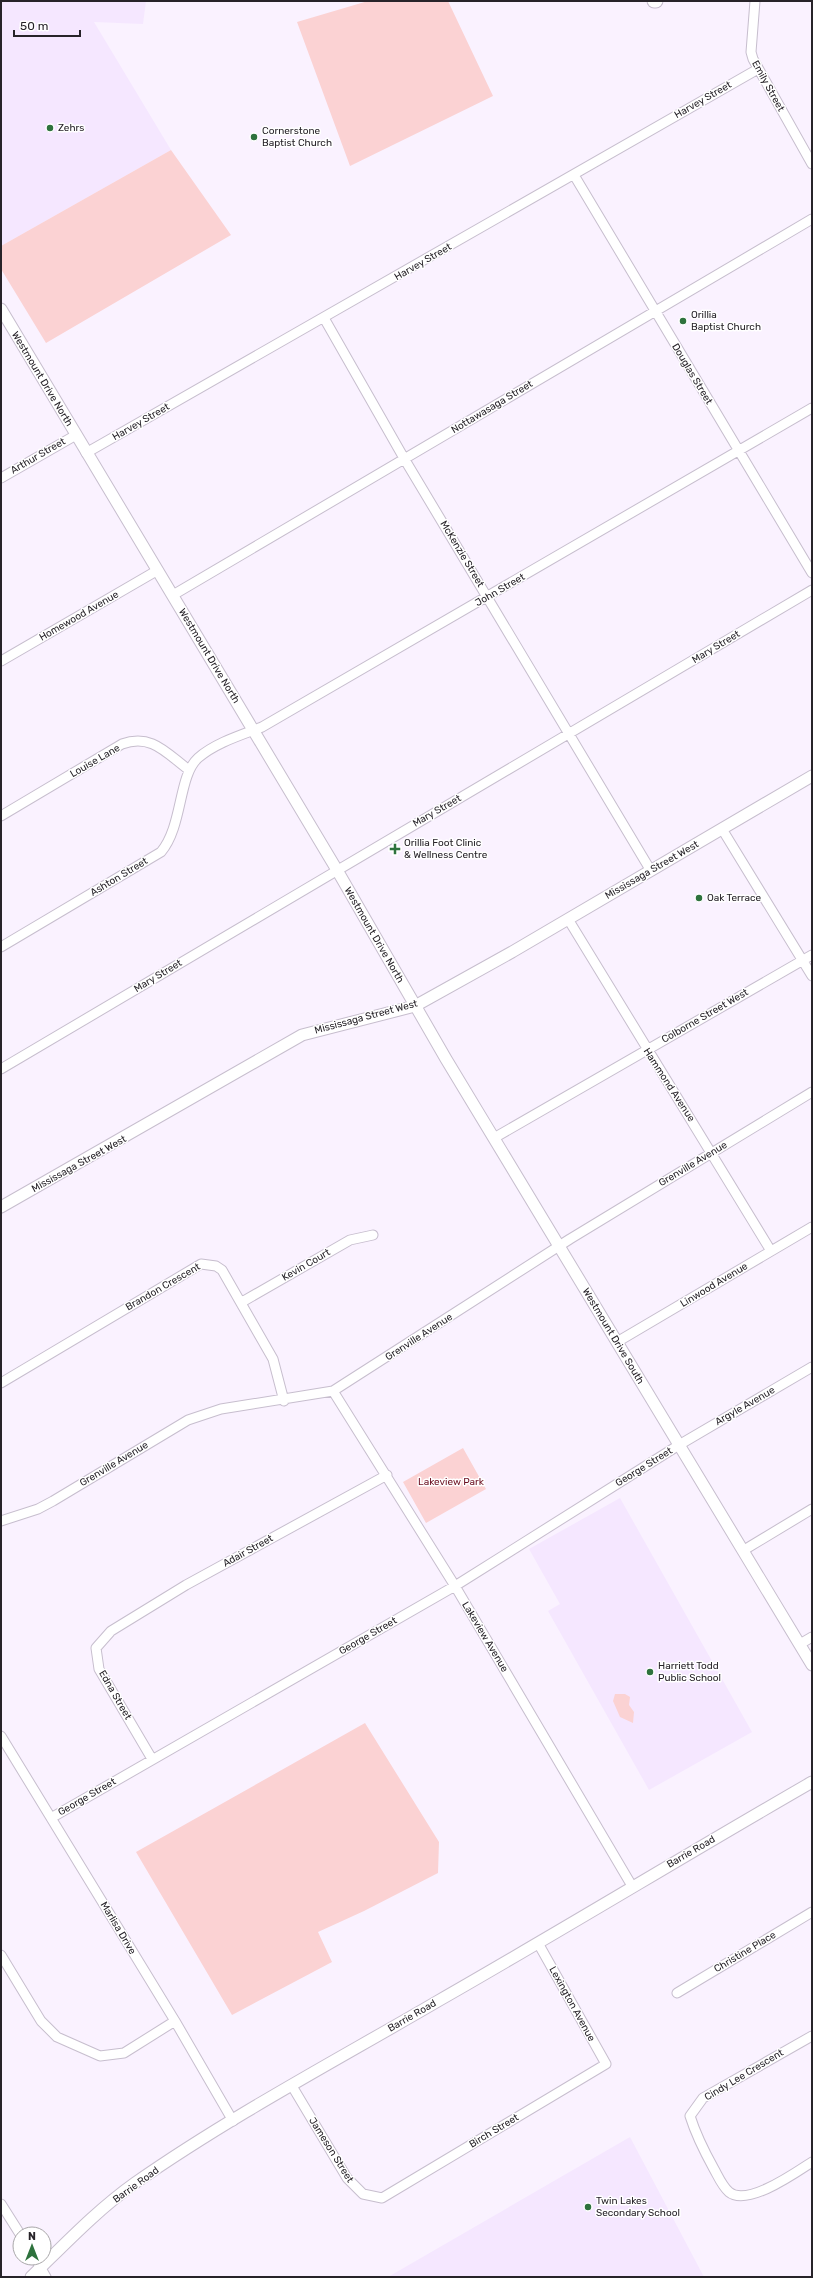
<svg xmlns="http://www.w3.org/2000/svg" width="813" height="2278" viewBox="0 0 813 2278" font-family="Rubik,sans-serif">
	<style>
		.built { fill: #f5e7ff }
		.green { fill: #fbd2d3 }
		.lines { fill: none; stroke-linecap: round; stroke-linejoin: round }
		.minor-casing { stroke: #c7bece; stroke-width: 11 }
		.tertiary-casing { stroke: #c7bece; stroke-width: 13 }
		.secondary-casing { stroke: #c7bece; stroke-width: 15 }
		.minor { stroke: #fff; stroke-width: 9 }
		.tertiary { stroke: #fff; stroke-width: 11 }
		.secondary { stroke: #fff; stroke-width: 13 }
		.poi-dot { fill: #2e723d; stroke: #fff; stroke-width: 1.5 }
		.labels { text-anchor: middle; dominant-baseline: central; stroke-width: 3; stroke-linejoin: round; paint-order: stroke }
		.street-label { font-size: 10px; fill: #272329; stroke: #fff }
		.poi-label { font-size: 10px; fill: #272329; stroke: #fff; text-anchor: start }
		.park-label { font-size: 10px; fill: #6a0f20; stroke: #fff }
	</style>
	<rect width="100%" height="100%" fill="#faf2ff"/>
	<path class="built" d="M1 1H146L143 24 94 22 171 150 1 246Z
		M620 1498 752 1732 649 1790 548 1611 560 1604 529 1549Z
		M630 2137 704 2277H388Z"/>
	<path class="green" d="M368 1H448L493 96 350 166 297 22Z
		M171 150 231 235 46 343 1 269V246Z
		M463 1448 486 1489 426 1523 403 1482Z
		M615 1694H625L630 1697 629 1705 634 1712 633 1723 620 1717 613 1701Z
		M365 1723 439 1842 438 1873 364 1911 318 1932 332 1962 232 2015 136 1852Z"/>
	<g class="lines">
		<defs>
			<path id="minor" d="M755 1 751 52 753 59 812 164
				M574 175 812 573
				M324 318 405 460 651 871
				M86 453 758 69
				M1 478 76 435
				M173 595 812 219
				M1 661 158 570
				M1 816 122 744C152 733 167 754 189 770
				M722 829 812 976
				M568 919 771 1251
				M1 947 161 852C183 826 178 776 198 758 215 743 241 735 262 727L812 408
				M1 1069 812 590
				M494 1138 812 955
				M242 1302 350 1240 373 1235
				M617 1342 812 1227
				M1 1383 201 1264 216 1266 222 1270 273 1359 284 1401
				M333 1391 455 1586 632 1886
				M1 1521 38 1509 53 1501 188 1420 221 1409 333 1391 570 1239 812 1092
				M744 1550 812 1509
				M800 1644 812 1637
				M1 1736 175 2021 233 2121
				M152 1759 99 1669 96 1648 111 1631 186 1585 387 1475
				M51 1818 455 1586 679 1445 812 1367
				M1 1955 41 2021 57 2037 100 2056 124 2053 175 2021
				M677 1993 812 1912
				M812 2036 703 2098 690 2116C696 2135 704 2151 714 2169 718 2176 722 2186 729 2192 747 2207 795 2173 812 2162
				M292 2086 347 2178 363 2194 382 2198 606 2064 538 1943
				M1 2204 20 2234
				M35 2258 46 2277"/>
			<path id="tertiary" d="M1 309 337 870 446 1059 812 1665
				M1 1207 302 1035 415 1006 512 952 812 776
				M31 2277C64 2245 97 2210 135 2183 231 2116 337 2060 438 2001 564 1929 687 1854 812 1782"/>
			<path id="secondary" d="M654 1H656"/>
		</defs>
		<use href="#minor" class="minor-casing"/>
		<use href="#tertiary" class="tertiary-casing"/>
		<use href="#secondary" class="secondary-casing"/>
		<use href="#minor" class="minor"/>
		<use href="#tertiary" class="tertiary"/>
		<use href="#secondary" class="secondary"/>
	</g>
	<g class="poi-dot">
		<circle cx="50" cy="128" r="4"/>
		<circle cx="254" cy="137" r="4"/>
		<circle cx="683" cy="321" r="4"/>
		<path d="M393 843h4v4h4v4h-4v4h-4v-4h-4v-4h4z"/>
		<circle cx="699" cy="898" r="4"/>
		<circle cx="650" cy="1672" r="4"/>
		<circle cx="588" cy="2207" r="4"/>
	</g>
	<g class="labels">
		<g class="street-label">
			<text transform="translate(768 86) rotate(61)">Emily Street</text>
			<text transform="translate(703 100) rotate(-30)">Harvey Street</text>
			<text transform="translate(423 262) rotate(-30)">Harvey Street</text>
			<text transform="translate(692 374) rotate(59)">Douglas Street</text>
			<text transform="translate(42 379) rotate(59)">Westmount Drive North</text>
			<text transform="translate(492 407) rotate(-31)">Nottawasaga Street</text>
			<text transform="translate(141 422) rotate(-30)">Harvey Street</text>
			<text transform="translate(38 456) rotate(-30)">Arthur Street</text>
			<text transform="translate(462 554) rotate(59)">McKenzie Street</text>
			<text transform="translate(500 590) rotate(-30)">John Street</text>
			<text transform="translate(79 616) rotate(-30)">Homewood Avenue</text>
			<text transform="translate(716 647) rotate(-31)">Mary Street</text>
			<text transform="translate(209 656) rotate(59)">Westmount Drive North</text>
			<text transform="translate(95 761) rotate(-30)">Louise Lane</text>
			<text transform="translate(437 811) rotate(-30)">Mary Street</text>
			<text transform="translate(652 870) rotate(-30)">Mississaga Street West</text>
			<text transform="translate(119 877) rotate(-31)">Ashton Street</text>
			<text transform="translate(374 935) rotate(60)">Westmount Drive North</text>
			<text transform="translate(158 976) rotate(-31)">Mary Street</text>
			<text transform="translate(705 1016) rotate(-30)">Colborne Street West</text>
			<text transform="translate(366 1017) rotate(-15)">Mississaga Street West</text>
			<text transform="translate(669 1085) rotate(57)">Hammond Avenue</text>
			<text transform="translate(79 1164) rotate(-29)">Mississaga Street West</text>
			<text transform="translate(693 1164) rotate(-31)">Grenville Avenue</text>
			<text transform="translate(306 1265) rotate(-30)">Kevin Court</text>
			<text transform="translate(714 1285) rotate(-31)">Linwood Avenue</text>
			<text transform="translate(163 1287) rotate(-30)">Brandon Crescent</text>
			<text transform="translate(613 1336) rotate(59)">Westmount Drive South</text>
			<text transform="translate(419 1337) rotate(-33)">Grenville Avenue</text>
			<text transform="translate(745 1406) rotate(-30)">Argyle Avenue</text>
			<text transform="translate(114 1464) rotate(-31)">Grenville Avenue</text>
			<text transform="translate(644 1467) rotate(-32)">George Street</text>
			<text transform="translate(248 1551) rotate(-29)">Adair Street</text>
			<text transform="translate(368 1636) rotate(-30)">George Street</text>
			<text transform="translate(485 1637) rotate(59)">Lakeview Avenue</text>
			<text transform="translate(115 1695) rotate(60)">Edna Street</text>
			<text transform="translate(87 1797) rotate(-30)">George Street</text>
			<text transform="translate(691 1852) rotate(-30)">Barrie Road</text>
			<text transform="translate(118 1928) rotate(59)">Marlisa Drive</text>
			<text transform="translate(745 1952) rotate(-31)">Christine Place</text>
			<text transform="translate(572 2004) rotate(61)">Lexington Avenue</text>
			<text transform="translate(412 2016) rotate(-30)">Barrie Road</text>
			<text transform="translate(744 2075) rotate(-31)">Cindy Lee Crescent</text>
			<text transform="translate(494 2131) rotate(-31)">Birch Street</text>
			<text transform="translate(331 2150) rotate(58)">Jameson Street</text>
			<text transform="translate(136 2185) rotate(-36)">Barrie Road</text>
		</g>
		<g class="poi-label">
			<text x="58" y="128">Zehrs</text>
			<text x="262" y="131">Cornerstone<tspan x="262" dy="12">Baptist Church</tspan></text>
			<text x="691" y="315">Orillia<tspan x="691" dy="12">Baptist Church</tspan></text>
			<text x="404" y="843">Orillia Foot Clinic<tspan x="404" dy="12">&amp; Wellness Centre</tspan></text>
			<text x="707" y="898">Oak Terrace</text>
			<text x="658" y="1666">Harriett Todd<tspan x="658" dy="12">Public School</tspan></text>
			<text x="596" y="2201">Twin Lakes<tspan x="596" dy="12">Secondary School</tspan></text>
		</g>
		<g class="park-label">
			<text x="451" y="1482">Lakeview Park</text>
		</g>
	</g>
	<rect width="813" height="2278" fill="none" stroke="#272329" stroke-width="4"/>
	<g transform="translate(32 2246)"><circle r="19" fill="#ffffff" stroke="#a9a7a9"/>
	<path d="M0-3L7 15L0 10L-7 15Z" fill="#2e723d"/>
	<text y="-6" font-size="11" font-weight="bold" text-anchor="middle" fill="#272329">N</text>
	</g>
	<path d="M14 30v6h66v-6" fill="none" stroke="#272329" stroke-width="2"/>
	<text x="20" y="30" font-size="12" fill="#272329" stroke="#ffffff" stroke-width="3" paint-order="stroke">50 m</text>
</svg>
